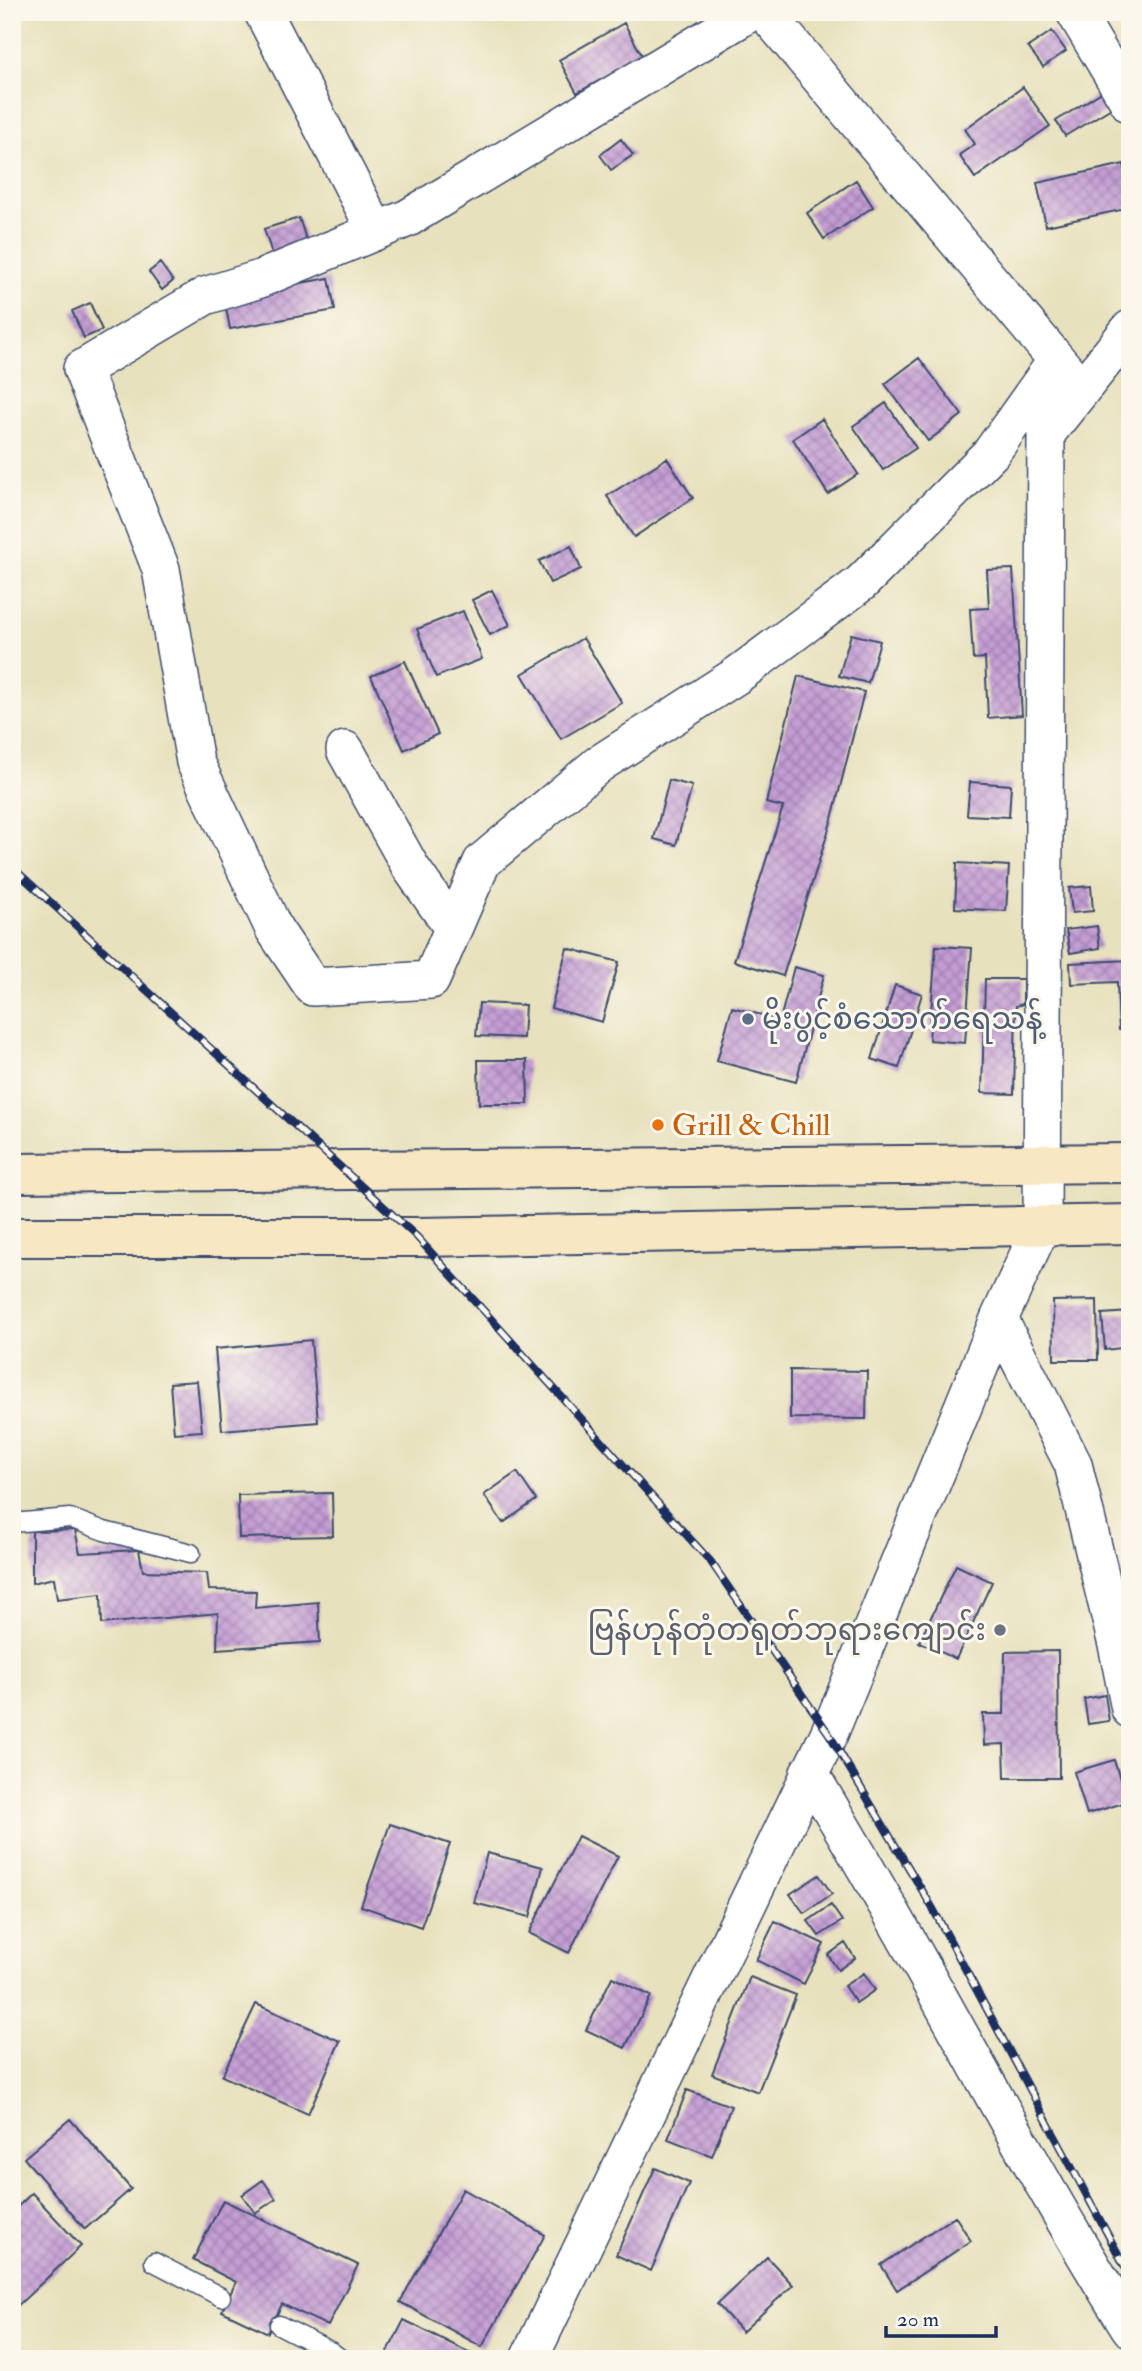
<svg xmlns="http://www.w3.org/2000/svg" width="1142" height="2371" viewBox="0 0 1142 2371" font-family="'IM FELL Double Pica','Noto Sans Myanmar',serif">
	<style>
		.building { fill: url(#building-cross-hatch) }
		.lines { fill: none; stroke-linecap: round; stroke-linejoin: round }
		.service-casing { stroke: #3a4a6c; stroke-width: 21 }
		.minor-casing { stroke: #3a4a6c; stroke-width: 40 }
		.secondary-casing { stroke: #3a4a6c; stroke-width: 42 }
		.service { stroke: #fff; stroke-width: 18 }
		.minor { stroke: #fff; stroke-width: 37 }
		.secondary { stroke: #f8e7c3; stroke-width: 38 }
		.rail-casing { stroke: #1b2f5e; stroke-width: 8 }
		.rail { stroke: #fbf7ec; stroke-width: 5; stroke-dasharray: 16; stroke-linecap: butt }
		.service-dot { fill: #5c6f8a; stroke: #fbf7ec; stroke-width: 2.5 }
		.food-dot { fill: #e8710a; stroke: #fbf7ec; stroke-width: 2.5 }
		.worship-dot { fill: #6b7280; stroke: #fbf7ec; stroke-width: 2.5 }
		.labels { text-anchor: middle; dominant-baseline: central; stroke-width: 6; stroke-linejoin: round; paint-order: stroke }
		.service-label { font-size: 30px; fill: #4e5e75; stroke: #fbf7ec; text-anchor: start }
		.food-label { font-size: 30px; fill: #c56008; stroke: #fbf7ec; text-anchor: start }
		.worship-label { font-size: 30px; fill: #5b616d; stroke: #fbf7ec; text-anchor: end }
	</style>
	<defs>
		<pattern id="building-cross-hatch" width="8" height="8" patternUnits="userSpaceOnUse" patternTransform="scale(1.75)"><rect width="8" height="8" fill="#c49dd4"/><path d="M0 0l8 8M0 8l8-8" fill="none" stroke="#9e80af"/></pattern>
	</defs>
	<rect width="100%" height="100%" fill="#fbf7ec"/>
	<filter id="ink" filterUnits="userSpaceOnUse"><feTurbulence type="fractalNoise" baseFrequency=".0143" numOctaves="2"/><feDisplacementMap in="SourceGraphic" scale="14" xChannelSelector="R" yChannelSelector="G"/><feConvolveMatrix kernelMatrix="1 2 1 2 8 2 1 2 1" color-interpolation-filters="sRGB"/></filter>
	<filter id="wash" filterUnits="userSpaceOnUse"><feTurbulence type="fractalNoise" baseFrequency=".00686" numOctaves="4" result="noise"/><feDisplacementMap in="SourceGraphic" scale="28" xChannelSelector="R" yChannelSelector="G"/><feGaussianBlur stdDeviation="1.57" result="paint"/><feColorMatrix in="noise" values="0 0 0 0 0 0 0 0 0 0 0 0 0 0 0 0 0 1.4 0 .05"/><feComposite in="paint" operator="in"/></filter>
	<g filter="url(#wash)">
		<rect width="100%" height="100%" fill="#e8e1bd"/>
		<g id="blocks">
			<path class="building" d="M624 23 643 57 577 93 559 60Z
				M1052 31 1066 51 1043 67 1028 47Z
				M1023 87 1050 126 975 178 959 155 975 144 965 129Z
				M1108 88 1118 104 1065 136 1056 121Z
				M621 139 633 155 611 170 600 155Z
				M1124 164 1130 190V208L1046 226 1037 183Z
				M856 180 873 207 824 239 807 213Z
				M299 218 308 245 273 257 264 229Z
				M160 263 173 281 162 290 149 272Z
				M329 278 335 310 230 329 224 297Z
				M90 303 102 330 84 338 72 311Z
				M919 358 962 415 928 441 885 384Z
				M886 403 916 448 883 470 853 426Z
				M822 419 858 474 828 494 793 439Z
				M667 458 693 498 634 537 607 496Z
				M571 546 581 569 550 583 539 561Z
				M1013 569 1022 715 988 718 985 658 973 659 970 609 989 608 987 570Z
				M492 590 510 625 490 635 472 600Z
				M463 611 482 659 436 677 417 629Z
				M851 634 880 641 868 683 839 676Z
				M583 638 622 703 561 739 522 674Z
				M405 661 438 734 404 750 371 676Z
				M798 676 864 692 832 819 783 976 734 961 783 807 766 803Z
				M669 780 692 786 676 845 654 839Z
				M970 782 1011 785 1009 817 967 815Z
				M957 863 1009 866 1006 911 955 908Z
				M1091 886 1093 911 1072 913 1069 888Z
				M1097 926 1100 948 1070 953 1066 930Z
				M936 946 972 948 965 1043 929 1040Z
				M567 948 619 962 602 1022 551 1008Z
				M1130 960V1030H1119L1117 982 1071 984 1070 963Z
				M794 967 824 975 796 1082 717 1061 732 1007 780 1020Z
				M985 979H1023V1004L1016 1006 1014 1094 982 1093Z
				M895 985 922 994 899 1068 872 1059Z
				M479 1003 525 1005 523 1038 476 1036Z
				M478 1060H527L528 1104H479Z
				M1097 1300 1098 1360H1054L1053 1301Z
				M1130 1312V1347L1105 1350 1102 1314Z
				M311 1340 318 1422 222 1430 215 1349Z
				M790 1370 867 1371 866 1419 790 1418Z
				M197 1381 202 1431 174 1433 170 1383Z
				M517 1472 536 1500 503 1523 484 1495Z
				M332 1493 333 1536 239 1538 238 1495Z
				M75 1530 80 1553 139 1550 143 1571 207 1573 209 1590 256 1591 255 1608 318 1602 320 1642 217 1649 218 1613 102 1624 101 1594 57 1599 54 1578 32 1583V1531Z
				M956 1565 992 1582 956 1659 919 1642Z
				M1058 1651 1059 1778H1005L1004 1744 984 1745 983 1714H1004L1005 1652Z
				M1105 1695 1109 1721 1088 1724 1084 1699Z
				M1114 1760 1127 1802 1087 1814 1074 1772Z
				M390 1824 450 1844 421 1927 361 1906Z
				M578 1836 618 1856 569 1953 529 1933Z
				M487 1853 543 1867 530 1917 474 1903Z
				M819 1875 832 1894 804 1913 790 1894Z
				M831 1905 842 1921 819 1936 808 1921Z
				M775 1921 824 1944 804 1984 756 1960Z
				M845 1943 855 1958 838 1970 828 1955Z
				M864 1973 875 1990 856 2003 844 1986Z
				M612 1977 651 1996 625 2048 586 2030Z
				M750 1977 796 1995 758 2092 712 2074Z
				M256 2004 340 2041 308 2114 222 2076Z
				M687 2090 731 2106 712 2156 668 2139Z
				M70 2119 131 2189 85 2229 24 2158Z
				M655 2168 689 2183 651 2271 616 2255Z
				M263 2180 276 2199 255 2213 242 2195Z
				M463 2189 545 2235 482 2347 400 2302Z
				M32 2193 81 2246 12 2311V2212Z
				M223 2200 358 2265 328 2326 282 2304 268 2333 222 2311 236 2282 193 2260Z
				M955 2216 971 2241 897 2290 881 2265Z
				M767 2257 793 2285 742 2332 717 2304Z
				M404 2320 482 2359H384Z"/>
		</g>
	</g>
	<g filter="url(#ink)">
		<use href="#blocks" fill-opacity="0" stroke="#3a4a6c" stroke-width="2"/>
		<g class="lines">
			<defs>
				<path id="service" d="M12 1523 70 1518 104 1531 191 1553
					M154 2262 221 2297
					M279 2325 332 2352 341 2359"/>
				<path id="minor" d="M263 12 376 231
					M751 12 408 218 260 279 205 296 82 369 161 569 195 762 274 929 313 987 431 980 482 862 599 764 736 676 861 583 991 453 1057 360
					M765 12 1072 378
					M1075 12 1130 104
					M345 750 411 868 453 928
					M999 1319 1073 1464 1118 1649 1130 1709
					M809 1772C844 1831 879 1890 913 1951 984 2077 1052 2205 1130 2328
					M529 2359 829 1734 999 1319 1042 1225 1046 434 1130 329"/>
				<path id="secondary" d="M12 1173 1130 1163
					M12 1237H417L1130 1224"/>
			</defs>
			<use href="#service" class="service-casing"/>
			<use href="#minor" class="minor-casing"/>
			<use href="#secondary" class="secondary-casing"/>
			<use href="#service" class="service"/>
			<use href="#minor" class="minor"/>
			<use href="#secondary" class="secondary"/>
			<defs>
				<path id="rail" d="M12 867 417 1237 711 1562 829 1734 932 1907 1130 2276"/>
			</defs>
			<use href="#rail" class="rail-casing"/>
			<use href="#rail" class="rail"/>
		</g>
	</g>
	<circle class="service-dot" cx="748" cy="1019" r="7"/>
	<circle class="food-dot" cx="658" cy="1125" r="7"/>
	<circle class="worship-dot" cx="1000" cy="1630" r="7"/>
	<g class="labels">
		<g class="service-label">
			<text x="762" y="1019">မိုးပွင့်စံသောက်ရေသန့်</text>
		</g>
		<g class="food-label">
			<text x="672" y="1125">Grill &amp; Chill</text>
		</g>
		<g class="worship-label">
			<text x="986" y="1630">ဗြန်ဟုန်တုံတရုတ်ဘုရားကျောင်း</text>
		</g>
	</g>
	<rect width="1142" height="2371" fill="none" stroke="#fbf7ec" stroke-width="42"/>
	<path d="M886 2326v10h110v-10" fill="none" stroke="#1b2f5e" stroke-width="3.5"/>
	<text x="897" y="2326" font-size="21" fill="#1b2f5e" stroke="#fbf7ec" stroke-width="5" paint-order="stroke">20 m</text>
</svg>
